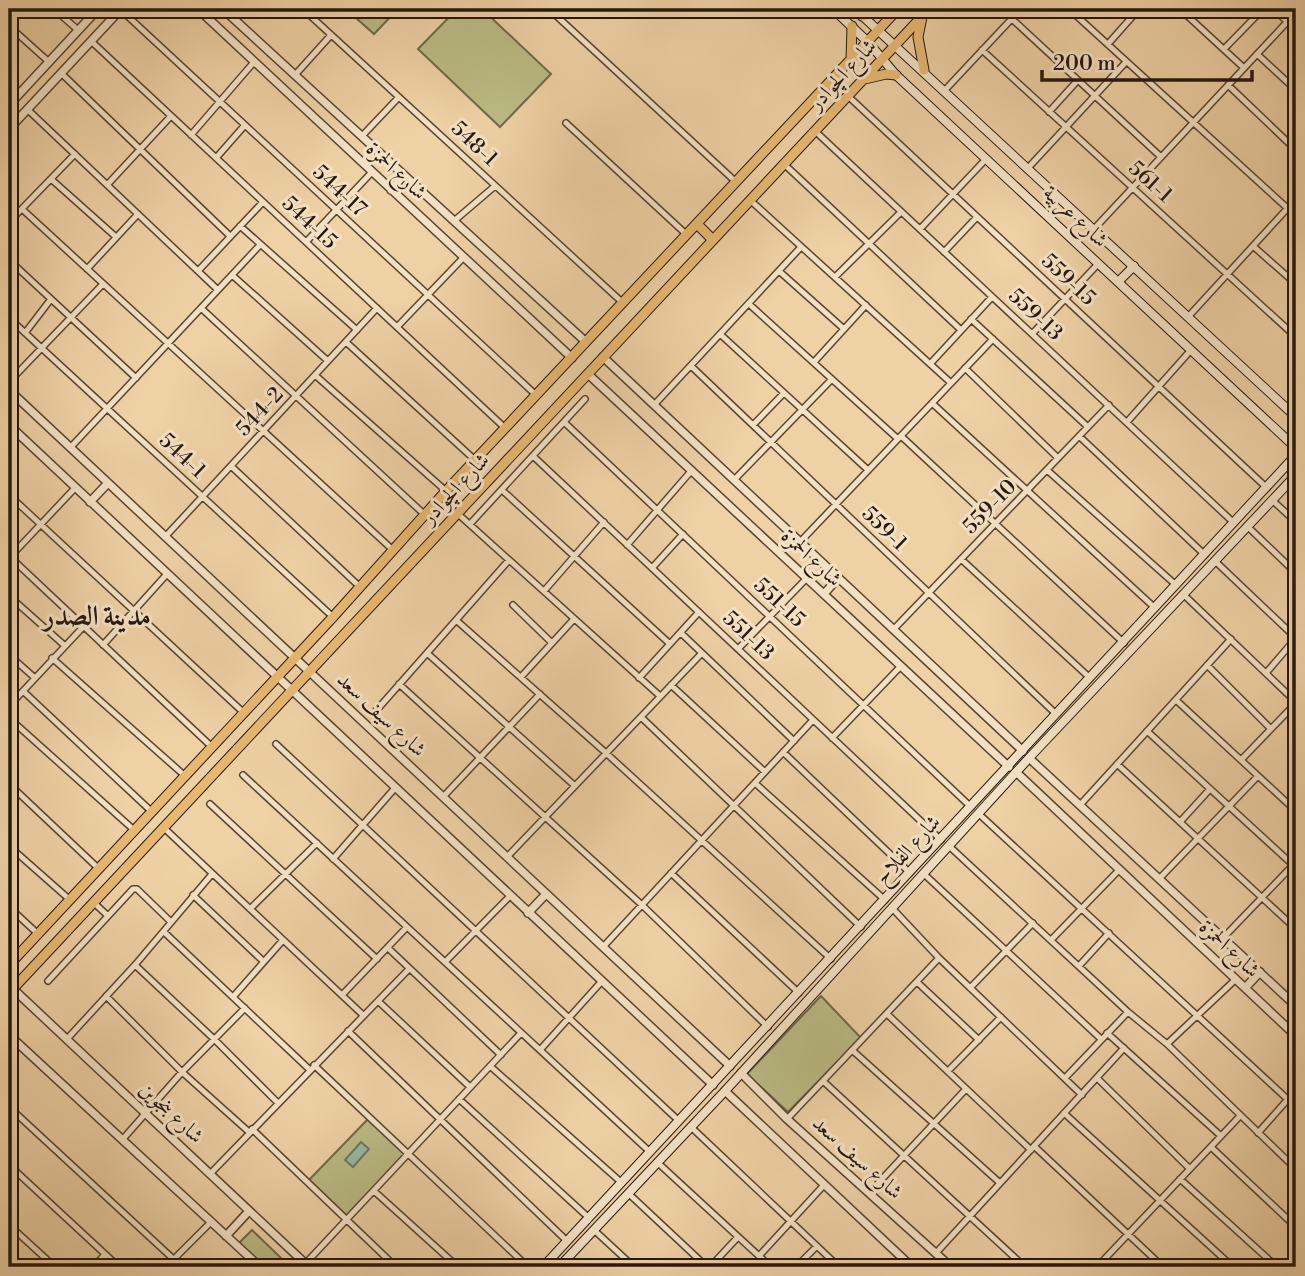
<svg xmlns="http://www.w3.org/2000/svg" width="1305" height="1276" viewBox="0 0 1305 1276" font-family="'Libre Bodoni',Amiri,serif">
	<style>
		.green { fill: #babb85; stroke: #70684a; stroke-width: 2 }
		.water { fill: #9ab8a3; stroke: #6c7768; stroke-width: 2 }
		.lines { fill: none; stroke-linecap: round; stroke-linejoin: round }
		.minor-casing { stroke: #584534; stroke-width: 8 }
		.tertiary-casing { stroke: #584534; stroke-width: 10 }
		.secondary-casing { stroke: #26160f; stroke-width: 10 }
		.primary-casing { stroke: #26160f; stroke-width: 11 }
		.minor { stroke: #f4e1c4; stroke-width: 5 }
		.tertiary { stroke: #f4e1c4; stroke-width: 7 }
		.secondary { stroke: #f4e1c4; stroke-width: 8 }
		.primary { stroke: #e7b872; stroke-width: 9 }
		.labels { text-anchor: middle; dominant-baseline: central; stroke-width: 6; stroke-linejoin: round; paint-order: stroke }
		.street-label { font-size: 21px; fill: #26160f; stroke: #f4e1c4 }
		.district-label { font-size: 28px; font-weight: bold; fill: #26160f; stroke: #f4e1c4 }
	</style>
	<rect width="100%" height="100%" fill="#eed1a5"/>
	<filter id="stains"><feTurbulence type="fractalNoise" baseFrequency=".00286" numOctaves="4"/><feColorMatrix values="0 0 0 0 .2 0 0 0 0 .09 0 0 0 0 .02 0 0 0 .5 -.17"/></filter>
	<radialGradient id="worn" r=".72"><stop offset=".6" stop-color="#630" stop-opacity="0"/><stop offset="1" stop-color="#630" stop-opacity=".3"/></radialGradient>
	<path class="green" d="M346 9H398L374 34Z
		M457 9H482L551 74 500 127 418 49Z
		M821 996 861 1038 788 1112 747 1074Z
		M369 1118 407 1155 346 1220 307 1182Z
		M252 1230 283 1260 276 1267H263L238 1244Z"/>
	<path class="water" d="M361 1142 369 1149 353 1167 345 1160Z"/>
	<g class="lines">
		<defs>
			<path id="minor" d="M54 9 78 30
				M303 9 623 303
				M549 9 736 182
				M1069 9 1296 216
				M1180 9 1244 68
				M1273 9 1296 29
				M121 10 536 395
				M1012 19 1161 157
				M9 26 49 62
				M91 41 505 428
				M1108 44 1139 9
				M1224 49 1263 9
				M982 50 1296 337
				M1257 54 1296 90
				M61 73 230 236
				M295 75 331 35
				M1228 85 1296 150
				M945 90 1021 9
				M848 96 1267 488
				M27 109 218 290
				M1049 112 1078 80
				M566 123 687 235
				M815 131 1234 523
				M191 135 254 62
				M362 136 399 97
				M216 158 245 125
				M784 164 961 330
				M1028 168 1126 62
				M51 179 116 237
				M107 185 171 116
				M750 200 951 383
				M22 209 394 551
				M454 221 495 186
				M9 222 75 154
				M240 226 357 330
				M920 229 986 159
				M1094 229 1288 21
				M306 242 372 172
				M1253 246 1296 284
				M944 252 977 217
				M9 260 136 378
				M87 269 138 214
				M198 271 263 202
				M779 271 844 329
				M232 275 328 361
				M835 277 901 212
				M749 304 898 439
				M201 308 425 515
				M1188 317 1296 199
				M9 318 333 617
				M971 319 1088 427
				M397 327 463 258
				M25 333 51 299
				M720 334 868 470
				M1032 334 1098 264
				M346 342 475 460
				M814 362 866 305
				M930 364 992 297
				M691 366 1056 714
				M965 368 1058 458
				M315 375 446 491
				M9 382 103 284
				M932 403 1155 608
				M654 405 801 247
				M564 422 971 807
				M1127 422 1191 350
				M753 425 784 393
				M901 436 1124 643
				M1079 436 1205 555
				M70 448 260 245
				M533 456 941 840
				M231 466 360 587
				M1047 470 1176 585
				M734 480 832 379
				M502 490 670 644
				M9 495 244 713
				M1272 500 1296 522
				M457 513 660 696
				M470 524 585 399
				M1247 526 1296 573
				M165 537 377 308
				M800 542 993 339
				M627 545 692 470
				M9 556 212 747
				M10 557 75 488
				M961 559 1090 678
				M1215 561 1296 638
				M652 568 683 534
				M544 591 604 522
				M1184 595 1296 702
				M9 596 64 645
				M513 605 552 643
				M456 620 606 753 831 959
				M893 630 1109 405
				M681 633 794 741
				M103 645 167 574
				M738 649 807 578
				M427 653 575 786
				M9 655 35 678
				M52 658 184 775
				M1207 665 1271 729
				M1266 673 1296 638
				M521 677 574 619
				M639 678 699 612
				M399 684 642 905 768 1027
				M671 685 765 772
				M23 691 151 811
				M1176 700 1296 811
				M9 706 84 626
				M375 712 509 560
				M641 717 861 927
				M9 718 134 830
				M1147 731 1293 865
				M832 738 901 666
				M276 744 679 1121
				M783 752 910 873
				M1241 760 1296 703
				M1117 764 1296 929
				M243 775 650 1152
				M755 783 885 900
				M9 784 98 868
				M443 797 540 694
				M210 804 377 959
				M1080 805 1231 639
				M979 814 1296 1107
				M1180 822 1210 789
				M163 827 363 1015
				M9 846 69 899
				M949 846 1128 1012 1167 1044 1296 1169
				M507 857 702 653
				M333 859 395 788
				M671 873 799 993
				M924 874 1101 1039
				M1159 879 1258 776
				M193 895 263 961
				M93 902 107 915
				M9 907 38 934
				M892 908 939 958 1082 1095
				M250 909 317 843
				M164 932 310 1070
				M1223 938 1296 862
				M1051 940 1119 870
				M603 947 813 720
				M388 948 501 1055
				M445 962 510 896
				M135 965 214 1039 278 1103
				M1079 966 1109 933
				M48 981 133 889H137L171 922
				M917 982 979 1040
				M970 988 1033 923
				M342 995 407 927
				M106 996 182 1072 249 1132
				M233 997 283 940
				M378 1001 470 1087
				M887 1014 1031 1150
				M348 1031 567 1241
				M1107 1033 1221 1136
				M67 1039 135 965 212 874
				M1167 1044 1236 979
				M540 1050 602 981
				M852 1050 1000 1183
				M314 1065 528 1267
				M490 1066 622 1183
				M948 1071 1001 1017
				M1065 1078 1128 1012
				M1097 1078 1190 1169
				M823 1081 1025 1267
				M459 1099 589 1218
				M9 1107 182 1267
				M1064 1113 1233 1267
				M787 1119 939 958
				M691 1127 839 1267
				M252 1129 396 1267
				M1258 1133 1296 1090
				M122 1140 182 1072 245 1008
				M1034 1146 1163 1267
				M1211 1147 1296 1227
				M657 1162 771 1267
				M9 1165 119 1267
				M210 1174 409 969
				M1180 1179 1277 1267
				M374 1191 458 1267
				M628 1193 707 1267
				M869 1193 966 1089
				M9 1225 55 1267
				M594 1230 634 1267
				M936 1253 1124 1048
				M759 1256 824 1185
				M305 1264 521 1033
				M94 1267 105 1254
				M166 1267 211 1222
				M710 1267 738 1237
				M796 1267 817 1246
				M1097 1267 1240 1116"/>
			<path id="tertiary" d="M198 9 572 358
				M223 9 586 342
				M9 105 98 9
				M9 129 121 9
				M391 190 404 175
				M603 357 1023 751
				M588 374 1009 767
				M9 390 730 1066
				M9 425 713 1085
				M90 502 108 483
				M824 594 838 578
				M1029 758 1296 1006
				M1016 772 1296 1036
				M528 913 546 894
				M9 985 309 1267
				M1245 988 1260 972
				M9 1035 260 1267
				M741 1073 787 1119 951 1267
				M725 1091 912 1267
				M226 1236 249 1211"/>
			<path id="secondary" d="M833 9 868 42 896 75 1296 448
				M855 9 1296 417
				M1118 282 1134 266
				M543 1267 1296 455
				M559 1267 725 1091 1029 758 1296 475"/>
			<path id="primary" d="M862 16 890 9
				M922 17 918 37 924 70
				M851 60 852 26
				M865 79 886 74 896 75
				M697 224 713 240
				M9 965 333 617 446 491 898 9
				M9 993 929 9"/>
		</defs>
		<use href="#minor" class="minor-casing"/>
		<use href="#tertiary" class="tertiary-casing"/>
		<use href="#secondary" class="secondary-casing"/>
		<use href="#primary" class="primary-casing"/>
		<use href="#minor" class="minor"/>
		<use href="#tertiary" class="tertiary"/>
		<use href="#secondary" class="secondary"/>
		<use href="#primary" class="primary"/>
	</g>
	<g class="labels">
		<g class="street-label">
			<text transform="translate(843 75) rotate(-47)">شارع الچوادر</text>
			<text transform="translate(474 144) rotate(43)">548-1</text>
			<text transform="translate(396 171) rotate(43)">شارع الحمزة</text>
			<text transform="translate(1150 182) rotate(42)">561-1</text>
			<text transform="translate(339 191) rotate(43)">544-17</text>
			<text transform="translate(1075 217) rotate(43)">شارع عربية</text>
			<text transform="translate(309 223) rotate(43)">544-15</text>
			<text transform="translate(1068 280) rotate(43)">559-15</text>
			<text transform="translate(1035 315) rotate(43)">559-13</text>
			<text transform="translate(260 412) rotate(-47)">544-2</text>
			<text transform="translate(182 456) rotate(43)">544-1</text>
			<text transform="translate(456 489) rotate(-47)">شارع الچوادر</text>
			<text transform="translate(990 507) rotate(-46)">559-10</text>
			<text transform="translate(884 529) rotate(44)">559-1</text>
			<text transform="translate(811 558) rotate(43)">شارع الحمزة</text>
			<text transform="translate(779 603) rotate(43)">551-15</text>
			<text transform="translate(748 636) rotate(43)">551-13</text>
			<text transform="translate(381 715) rotate(43)">شارع سيف سعد</text>
			<text transform="translate(908 850) rotate(-47)">شارع الفلاح</text>
			<text transform="translate(1229 949) rotate(43)">شارع الحمزة</text>
			<text transform="translate(171 1113) rotate(43)">شارع بنجوين</text>
			<text transform="translate(857 1158) rotate(42)">شارع سيف سعد</text>
		</g>
		<g class="district-label">
			<text x="97" y="616">مدينة الصدر</text>
		</g>
	</g>
	<rect width="1305" height="1276" fill="none" stroke="#eed1a5" stroke-width="35"/>
	<rect x="10" y="10" width="1284" height="1255" fill="none" stroke="#26160f" stroke-width="3.5"/>
	<rect x="18" y="18" width="1270" height="1241" fill="none" stroke="#26160f" stroke-width="2"/>
	<path d="M1042 70v10h210v-10" fill="none" stroke="#26160f" stroke-width="3.5"/>
	<text x="1053" y="70" font-size="21" fill="#26160f" stroke="#f4e1c4" stroke-width="5" paint-order="stroke">200 m</text>
	<rect width="100%" height="100%" filter="url(#stains)"/>
	<rect width="100%" height="100%" fill="url(#worn)"/>
</svg>
